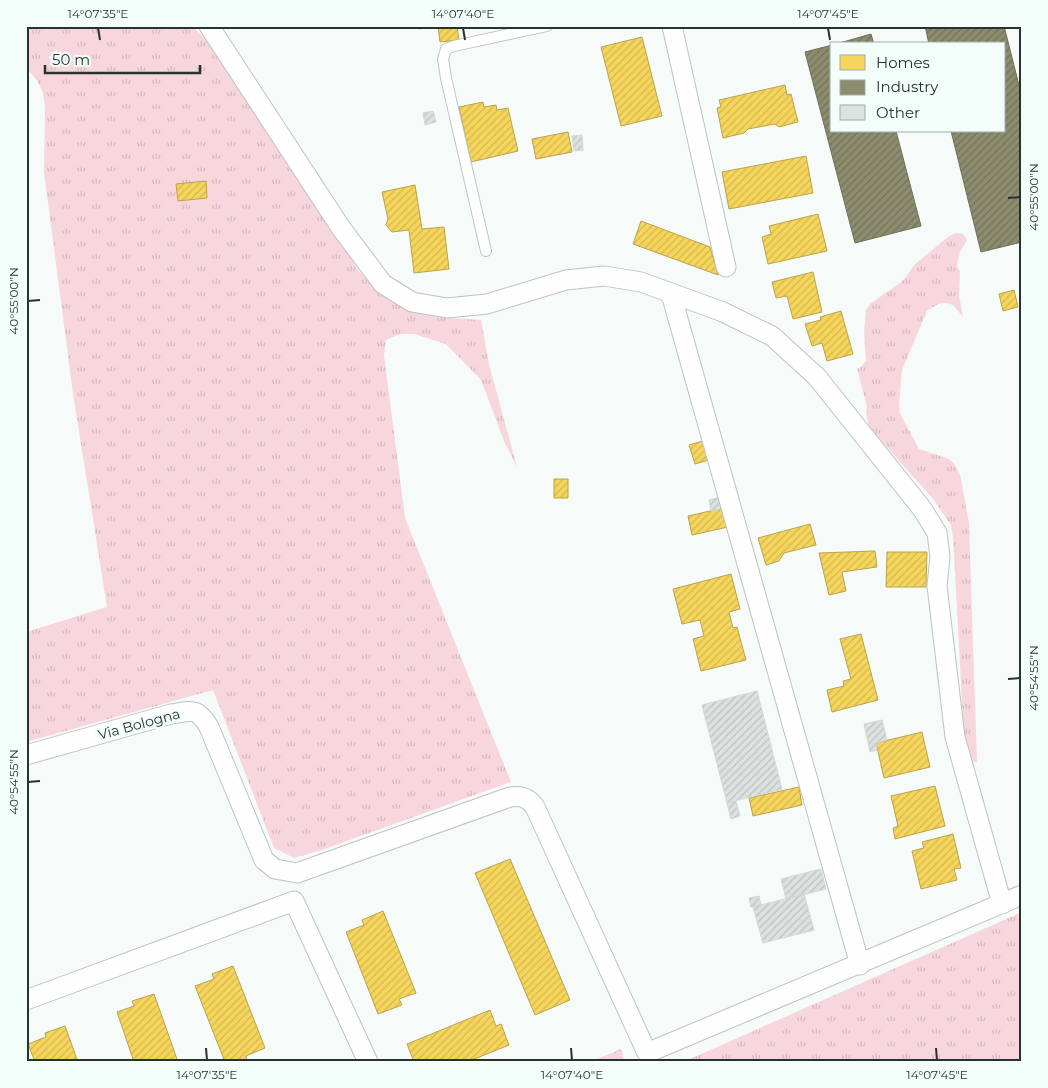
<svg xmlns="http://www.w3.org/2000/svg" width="1048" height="1088" viewBox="0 0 1048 1088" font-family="Montserrat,sans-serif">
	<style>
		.grass { fill: url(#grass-tufts) }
		.forest { fill: url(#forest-crowns) }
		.homes { fill: url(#homes-hatch); stroke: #b8a44f }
		.industry { fill: url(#industry-hatch); stroke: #6e715b }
		.building { fill: url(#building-hatch); stroke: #d1d8d6 }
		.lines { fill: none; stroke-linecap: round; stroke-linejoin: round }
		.lane-casing { stroke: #bcc3c2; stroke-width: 12 }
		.street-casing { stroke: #bcc3c2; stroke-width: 21 }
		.lane { stroke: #fefefe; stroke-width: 10 }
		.street { stroke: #fefefe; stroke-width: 19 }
		.ticks { fill: none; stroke: #283230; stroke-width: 2 }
		.labels { text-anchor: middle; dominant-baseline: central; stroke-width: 5; stroke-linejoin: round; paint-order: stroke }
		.street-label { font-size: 14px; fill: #283230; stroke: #f3fefb }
		.neatline { fill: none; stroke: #283230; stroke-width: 2 }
		.ticks-label { font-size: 12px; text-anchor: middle; fill: #283230 }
	</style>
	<defs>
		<pattern id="grass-tufts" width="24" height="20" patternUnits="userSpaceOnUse" patternTransform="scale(1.25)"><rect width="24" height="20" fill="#f7d7dd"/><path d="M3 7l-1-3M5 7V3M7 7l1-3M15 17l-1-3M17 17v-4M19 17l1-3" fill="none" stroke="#d4b9be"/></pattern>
		<pattern id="forest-crowns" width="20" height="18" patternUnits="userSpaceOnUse" patternTransform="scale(1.25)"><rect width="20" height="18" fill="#f7d7dd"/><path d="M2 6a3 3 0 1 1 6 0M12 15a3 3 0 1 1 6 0" fill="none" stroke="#d4b9be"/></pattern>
		<pattern id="homes-hatch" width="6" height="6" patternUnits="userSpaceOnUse" patternTransform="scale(1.25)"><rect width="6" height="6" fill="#f6d55c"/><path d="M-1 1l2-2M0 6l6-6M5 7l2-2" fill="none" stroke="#d3b750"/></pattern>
		<pattern id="industry-hatch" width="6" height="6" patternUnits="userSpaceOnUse" patternTransform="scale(1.25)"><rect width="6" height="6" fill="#8c8c6e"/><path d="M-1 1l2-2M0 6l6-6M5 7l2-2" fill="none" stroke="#72735b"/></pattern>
		<pattern id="building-hatch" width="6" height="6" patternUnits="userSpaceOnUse" patternTransform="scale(1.25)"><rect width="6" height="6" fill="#dbe2e0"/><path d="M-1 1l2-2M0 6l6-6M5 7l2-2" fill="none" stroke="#bcc2c0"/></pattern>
	</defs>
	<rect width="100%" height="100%" fill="#f6fbfa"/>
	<path class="grass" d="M26 26H192L209 42 263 122 359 271 380 294 403 307 435 317 481 320 489 364 517 467 504 441 481 380 446 344 414 334H400L386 340 384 355 405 518 511 782 322 850 294 858 274 848 213 690 26 742V632L107 607 73 394 44 172 45 107 43 93 37 80 26 68Z
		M956 233 963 234 967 240 960 252 957 266 960 272 959 295 963 317 953 305 946 303 938 304 927 311 902 370 899 405 900 413 919 449 947 458 953 462 960 474 969 523 977 762H971L964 737 953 537 951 525 933 499 869 427 866 412 867 406 857 369 861 367 866 361 864 332 866 310 870 304 901 282 906 277 914 265 949 236Z
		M1022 912V1062H683Z"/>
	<path class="forest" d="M621 1049 625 1062H590Z"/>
	<path class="homes" d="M419 26H457L459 40 440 42 438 26 419 29Z
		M642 37 662 116 621 126 601 47Z
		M785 85 787 95 791 94 798 122 779 127 775 124 748 129 744 133 723 138 717 108 721 107 719 100Z
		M483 102 484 107 496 105 497 110 508 108 518 151 471 162 459 107Z
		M568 132 572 152 536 159 532 139Z
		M806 156 813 193 729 209 722 172Z
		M206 181 207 198 178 201 176 184Z
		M415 185 422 229 444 227 449 269 414 273 409 230 392 232 386 225 388 219 382 192Z
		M818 214 827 251 768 264 762 237 771 234 769 226Z
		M641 221 710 247 718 275 633 244Z
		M813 272 822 312 793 319 787 296 776 298 772 282Z
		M1014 290 1018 307 1003 311 999 294Z
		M841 311 853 354 827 361 822 343 812 346 805 324 821 320 820 317Z
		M703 441 709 460 695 464 689 445Z
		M554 479H568V498H554Z
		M723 508 728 527 692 535 688 516Z
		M810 524 816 545 784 553 779 561 766 565 758 538Z
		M875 551 877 567 842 572 846 591 829 595 819 553Z
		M887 552H927L926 587H886Z
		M731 574 740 609 729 612 733 628 737 627 746 660 701 671 693 639 704 636 700 620 682 624 673 589Z
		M861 634 878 700 832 712 827 690 844 686 843 681 851 679 840 639Z
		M922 732 930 767 884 778 876 743Z
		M935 786 945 826 895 839 893 828 898 826 891 796Z
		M799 787 802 805 753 816 749 798Z
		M953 834 961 868 954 869 957 880 921 889 912 851 924 848 922 842Z
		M510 859 570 1000 535 1015 475 873Z
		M383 911 416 993 399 999 402 1005 378 1014 346 932 364 925 362 920Z
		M233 966 265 1048 246 1056 247 1062H225L195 986 214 979 212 974Z
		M154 994 178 1062H134L117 1012 134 1006 132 1001Z
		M490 1010 496 1026 501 1024 509 1045 467 1062H414L407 1044Z
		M65 1026 78 1062H35L28 1044 46 1037 45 1033Z"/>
	<path class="industry" d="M925 26H1004L1022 97V242L981 252 951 131H1004V44H929Z
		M871 34 874 44H836Z
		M832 45V131H896L921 226 855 243 805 52Z"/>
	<path class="building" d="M433 111 436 122 425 125 423 113Z
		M582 135 583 150 574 151 572 136Z
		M720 497 723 508 711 511 709 500Z
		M757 691 782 789 727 803 702 705Z
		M882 720 887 740 876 743 877 750 870 752 864 724Z
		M736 801 740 816 731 819 727 803Z
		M821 869 826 889 786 899 781 879Z
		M804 894 814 930 763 943 753 907Z
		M759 896 761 905 751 907 749 898Z"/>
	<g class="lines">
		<defs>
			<path id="lane" d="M486 251 446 78 443 59 446 49 454 46 547 26"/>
			<path id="street" d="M209 26 341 228 383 284 412 302 447 308 487 304 566 280 604 276 641 282 723 312 772 336 817 377 923 510 937 533 940 557 937 586 955 737 1002 904
				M672 26 726 267
				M671 294 860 965
				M26 755 171 714C192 711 197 707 209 727L264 860 275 869 297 873 510 797C521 795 529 798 535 807L647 1053 1022 895
				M26 1000 294 901 368 1062"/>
		</defs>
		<use href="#lane" class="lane-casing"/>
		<use href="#street" class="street-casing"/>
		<use href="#lane" class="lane"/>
		<use href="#street" class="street"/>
	</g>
	<path class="ticks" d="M98 28 100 40M463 28 465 40M828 28 830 40M1008 198 1020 197M28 301 40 300M1008 679 1020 678M28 782 40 781M206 1048 207 1060M571 1048 572 1060M936 1048 937 1060"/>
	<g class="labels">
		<g class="street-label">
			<text transform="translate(139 724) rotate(-15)">Via Bologna</text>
		</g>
	</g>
	<rect width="1048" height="1088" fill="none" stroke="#f3fefb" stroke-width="55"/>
	<rect x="830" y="42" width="175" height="90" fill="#f3fefb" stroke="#a2acaa"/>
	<rect x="840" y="55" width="25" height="15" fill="#f6d55c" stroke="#a2acaa"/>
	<text x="876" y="68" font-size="15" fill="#283230">Homes</text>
	<rect x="840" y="80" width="25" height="15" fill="#8c8c6e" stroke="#a2acaa"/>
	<text x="876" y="92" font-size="15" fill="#283230">Industry</text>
	<rect x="840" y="105" width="25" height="15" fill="#dbe2e0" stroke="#a2acaa"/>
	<text x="876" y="118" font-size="15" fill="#283230">Other</text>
	<path d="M45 65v8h155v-8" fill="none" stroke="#283230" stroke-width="2.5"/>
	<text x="52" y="65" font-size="15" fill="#283230" stroke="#f3fefb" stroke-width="4" paint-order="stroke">50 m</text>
	<rect x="28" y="28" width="992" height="1032" class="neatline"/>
	<g class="ticks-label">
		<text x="98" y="18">14°07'35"E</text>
		<text x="463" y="18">14°07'40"E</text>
		<text x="828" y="18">14°07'45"E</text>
		<text transform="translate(1034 197) rotate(-90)" y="4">40°55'00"N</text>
		<text transform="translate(14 301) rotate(-90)" y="4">40°55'00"N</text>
		<text transform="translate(1034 678) rotate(-90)" y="4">40°54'55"N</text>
		<text transform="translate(14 782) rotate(-90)" y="4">40°54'55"N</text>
		<text x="207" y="1079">14°07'35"E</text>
		<text x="572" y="1079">14°07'40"E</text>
		<text x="937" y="1079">14°07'45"E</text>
	</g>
</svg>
